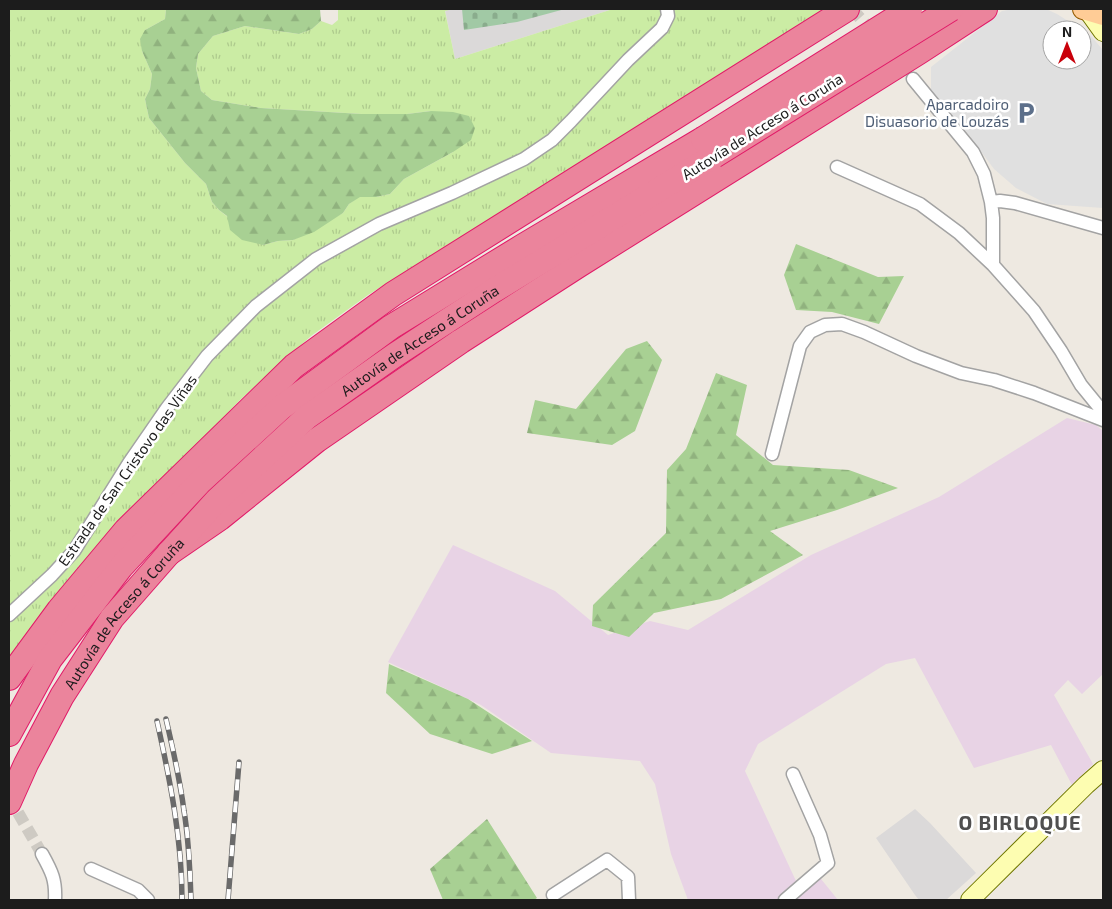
<svg xmlns="http://www.w3.org/2000/svg" width="1112" height="909" viewBox="0 0 1112 909" font-family="'Exo 2',sans-serif">
	<style>
		.residential { fill: #dbd9d9 }
		.industrial { fill: #e8d3e5 }
		.grass { fill: url(#grass-tufts) }
		.forest { fill: url(#forest-firs) }
		.cemetery { fill: url(#cemetery-stones) }
		.parking { fill: #e0e0e0 }
		.lines { fill: none; stroke-linecap: round; stroke-linejoin: round }
		.street-tunnel { stroke: #cecac3; stroke-width: 12; stroke-dasharray: 12 6; stroke-linecap: butt }
		.street-casing { stroke: #a3a3a3; stroke-width: 15 }
		.secondary-casing { stroke: #707700; stroke-width: 20 }
		.primary-casing { stroke: #955c00; stroke-width: 22 }
		.highway-casing { stroke: #e11a68; stroke-width: 26 }
		.street { stroke: #fff; stroke-width: 12 }
		.secondary { stroke: #fdfdb1; stroke-width: 18 }
		.primary { stroke: #ffcc96; stroke-width: 20 }
		.highway { stroke: #eb849c; stroke-width: 24 }
		.rail-casing { stroke: #6a6a6a; stroke-width: 5.5 }
		.rail { stroke: #fff; stroke-width: 4; stroke-dasharray: 11; stroke-linecap: butt }
		.highway-bridge-casing { stroke: #e11a68; stroke-width: 26; stroke-linecap: butt }
		.highway-bridge { stroke: #eb849c; stroke-width: 24 }
		.labels { text-anchor: middle; dominant-baseline: central; stroke-width: 5; stroke-linejoin: round; paint-order: stroke }
		.service-label { font-size: 15px; fill: #4e5e75; stroke: #fff; text-anchor: end }
		.street-label { font-size: 15px; fill: #1c1c1c; stroke: #fff }
		.district-label { font-size: 20px; font-weight: bold; letter-spacing: 1px; fill: #4f4f4f; stroke: #fff }
	</style>
	<defs>
		<pattern id="grass-tufts" width="24" height="20" patternUnits="userSpaceOnUse" patternTransform="scale(1.25)"><rect width="24" height="20" fill="#cbeca4"/><path d="M3 7l-1-3M5 7V3M7 7l1-3M15 17l-1-3M17 17v-4M19 17l1-3" fill="none" stroke="#aeca8d"/></pattern>
		<pattern id="forest-firs" width="22" height="20" patternUnits="userSpaceOnUse" patternTransform="scale(1.25)"><rect width="22" height="20" fill="#a8d093"/><path d="M5 1l3.5 6h-7zM16 11l3.5 6h-7z" fill="#90b27e"/></pattern>
		<pattern id="cemetery-stones" width="16" height="16" patternUnits="userSpaceOnUse" patternTransform="scale(1.25)"><rect width="16" height="16" fill="#a1c9a5"/><path d="M2 7V4a2 2 0 0 1 4 0v3zM10 15v-3a2 2 0 0 1 4 0v3z" fill="#8aac8d"/></pattern>
	</defs>
	<rect width="100%" height="100%" fill="#eee9e1"/>
	<path class="residential" d="M453 9H613L455 59 445 10Z
		M915 809 930 823 976 873 946 900H919L915 895 876 838Z"/>
	<path class="industrial" d="M1067 418 1096 425 1103 431V674L1082 694 1068 680 1054 695 1093 764 1072 785 1051 745 974 768 915 658 886 664 758 744 745 771 796 881 817 874 838 900H688L671 854 655 784 640 761 551 753 481 705 388 662 453 545 555 591 608 635 650 621 688 630 811 555 939 497Z"/>
	<path class="grass" d="M9 9H166L165 19 145 30 142 51 152 74 150 89 145 99 149 118 185 163 206 184 212 202 219 210 263 245 278 241 293 240 343 213 349 204 360 196 376 197 390 194 404 179 453 152 431 111 407 114H362L261 108 212 100 201 91 196 68 198 54 213 36 245 26 299 34 312 29 321 21 332 25 338 20V9H453L445 11 455 59 613 9H824L773 44 368 295 311 336 240 400 163 481 9 667Z"/>
	<path class="forest" d="M166 9H320L321 21 312 29 299 34 245 26 213 36 198 54 196 68 201 91 212 100 261 108 362 114H407L431 111 453 112 469 116 475 128 471 140 453 152 404 179 390 194 376 197H360L349 204 343 213 314 232 293 240 278 241 263 245 242 240 230 230 227 216 219 210 212 202 206 184 185 163 149 118 145 99 150 89 152 74 142 51 140 39 145 30 165 19Z
		M796 244 878 277 904 276 879 324 832 312 796 310 784 275Z
		M647 341 662 360 635 431 612 445 527 433 535 400 576 409 626 349Z
		M716 373 747 385 736 435 773 465 849 470 898 488 837 510 770 531 803 555 721 599 654 613 629 637 592 626 593 605 666 533 667 470 686 449Z
		M389 664 468 699 532 741 492 754 430 734 386 693Z
		M487 819 537 898 534 900H443L430 869Z"/>
	<path class="cemetery" d="M462 9H565L517 22 464 30Z"/>
	<path class="parking" d="M1013 9H1046L1057 14 1082 30H1052V60H1082V30L1091 36 1103 50V208L1047 204 1016 188 994 169 968 134 931 91V67L1002 11Z"/>
	<g class="lines">
		<path class="street-tunnel" d="M852 9 876 36
			M9 797 42 854"/>
		<defs>
			<path id="street" d="M913 79 973 152 984 174 991 202 993 218V265
				M837 167 920 204 959 233 993 265 1034 311 1061 351 1081 385 1103 412
				M991 202 1000 201 1015 203 1103 228
				M772 454 800 346 810 332 825 325 842 324 864 332 916 356 961 373 994 380 1034 393 1103 420
				M9 615 52 575 74 551 129 463 167 408 207 356 256 306 316 259 379 224 452 193 524 159 552 140 571 121 628 60 662 28 668 16 667 9
				M42 854C52 872 56 880 55 900
				M91 869 138 890 148 900
				M553 895 607 860 628 877 629 900
				M785 900 828 863 820 835 793 774"/>
			<path id="secondary" d="M1088 11 1103 32
				M970 900 1086 785 1103 770"/>
			<path id="primary" d="M1083 9 1103 15"/>
			<g id="highway">
				<path d="M169 553 220 518 317 440 461 341 579 265 919 52 985 9"/>
				<path d="M9 678 59 610 126 530 294 366 393 294 847 9"/>
				<path d="M9 734 50 659 121 567 199 483 282 407 391 327 523 246 703 139"/>
				<path id="s1" d="M9 802 26 764 62 696 112 618 169 553 217 500 307 417 395 355 493 291 714 156"/>
			</g>
		</defs>
		<use href="#street" class="street-casing"/>
		<use href="#secondary" class="secondary-casing"/>
		<use href="#primary" class="primary-casing"/>
		<use href="#highway" class="highway-casing"/>
		<use href="#street" class="street"/>
		<use href="#secondary" class="secondary"/>
		<use href="#primary" class="primary"/>
		<use href="#highway" class="highway"/>
		<defs>
			<path id="rail" d="M166 719C173 749 180 780 184 811 189 840 190 870 191 900
				M157 721C170 780 182 839 182 900
				M228 900 239 762"/>
		</defs>
		<use href="#rail" class="rail-casing"/>
		<use href="#rail" class="rail"/>
		<defs>
			<path id="highway-bridge" d="M703 139 910 9
				M714 156 951 9"/>
		</defs>
		<use href="#highway-bridge" class="highway-bridge-casing"/>
		<use href="#highway-bridge" class="highway-bridge"/>
	</g>
	<defs>
		<symbol id="parking-bare" viewBox="-9 -9 18 18"><path d="M-3.5-5.5H1a3.5 3.5 0 0 1 0 7H-1V5.5H-3.5ZM-1-3.4V-.6H.8a1.4 1.4 0 0 0 0-2.8Z" fill="#5c6f8a" stroke="#fff" stroke-width="2.5" paint-order="stroke"/></symbol>
	</defs>
	<g fill-rule="evenodd">
		<use href="#parking-bare" x="1010" y="97" width="32" height="32"/>
	</g>
	<g class="labels">
		<g class="service-label">
			<text x="1009" y="104">Aparcadoiro<tspan x="1009" dy="17">Disuasorio de Louzás</tspan></text>
		</g>
		<g class="street-label">
			<text transform="translate(762 126) rotate(-32)">Autovía de Acceso á Coruña</text>
			<text stroke="none"><textPath href="#s1" startOffset="628">Autovía de Acceso á Coruña</textPath></text>
			<text transform="translate(127 470) rotate(-55)">Estrada de San Cristovo das Viñas</text>
			<text stroke="none"><textPath href="#s1" startOffset="222">Autovía de Acceso á Coruña</textPath></text>
		</g>
		<g class="district-label">
			<text x="1020" y="822">O BIRLOQUE</text>
		</g>
	</g>
	<rect width="1112" height="909" fill="none" stroke="#1c1c1c" stroke-width="20"/>
	<g transform="translate(1067 45)"><circle r="24" fill="#ffffff" stroke="#a4a4a4"/>
	<path d="M0-4L9 19L0 12L-9 19Z" fill="#c9000a"/>
	<text y="-8" font-size="14" font-weight="bold" text-anchor="middle" fill="#1c1c1c">N</text>
	</g>
</svg>
